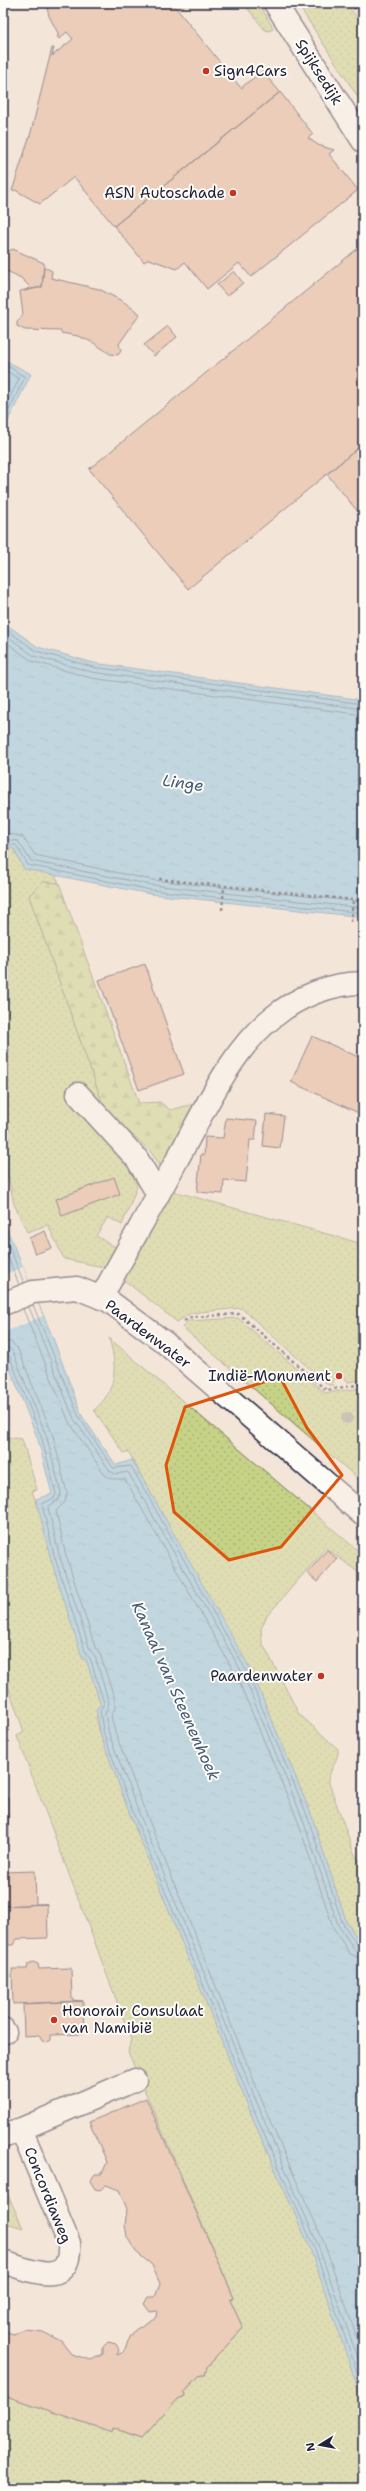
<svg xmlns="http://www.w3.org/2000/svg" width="366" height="2491" viewBox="0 0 366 2491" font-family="'Shantell Sans',sans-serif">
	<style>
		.grass { fill: url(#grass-dots); stroke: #747a60 }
		.forest { fill: url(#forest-firs); stroke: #747a60 }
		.water { fill: url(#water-ripples); stroke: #5d83a1 }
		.pier { fill: #f4e5d9 }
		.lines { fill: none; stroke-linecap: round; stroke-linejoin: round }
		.shore { stroke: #49627f; stroke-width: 1 }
		.building { fill: #e0af92; stroke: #22223b }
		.minor-casing { stroke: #22223b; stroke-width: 25 }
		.path { stroke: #22223b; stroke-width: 2.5; stroke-dasharray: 3 3; stroke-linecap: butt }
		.minor { stroke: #fdfcf7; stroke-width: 22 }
		.tree { fill: #9b978f }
		.marked { fill: none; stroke: #de560e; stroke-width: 3; stroke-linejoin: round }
		.poi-dot { fill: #c8321e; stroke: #fdfcf7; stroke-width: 1.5 }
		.labels { text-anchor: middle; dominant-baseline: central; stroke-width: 4; stroke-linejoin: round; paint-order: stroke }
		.poi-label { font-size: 15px; fill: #22223b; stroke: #fdfcf7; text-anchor: end }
		.street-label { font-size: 15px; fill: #22223b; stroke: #fdfcf7 }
		.water-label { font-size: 16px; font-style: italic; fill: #445a76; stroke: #fdfcf7 }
	</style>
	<defs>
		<pattern id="grass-dots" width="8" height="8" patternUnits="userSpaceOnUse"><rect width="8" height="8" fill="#c6d286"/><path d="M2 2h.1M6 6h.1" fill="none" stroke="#aab475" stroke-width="1.8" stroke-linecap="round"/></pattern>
		<pattern id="forest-firs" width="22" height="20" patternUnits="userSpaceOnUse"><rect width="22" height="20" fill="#c6d286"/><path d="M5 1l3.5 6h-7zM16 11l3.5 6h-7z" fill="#aab475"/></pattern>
		<pattern id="water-ripples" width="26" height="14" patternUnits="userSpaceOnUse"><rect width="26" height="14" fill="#84c3e5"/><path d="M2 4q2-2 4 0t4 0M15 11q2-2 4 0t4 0" fill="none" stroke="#72a7c5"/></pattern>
	</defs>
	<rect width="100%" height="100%" fill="#f4e5d9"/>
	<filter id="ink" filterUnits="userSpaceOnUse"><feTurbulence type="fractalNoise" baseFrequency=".025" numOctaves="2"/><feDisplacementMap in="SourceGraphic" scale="8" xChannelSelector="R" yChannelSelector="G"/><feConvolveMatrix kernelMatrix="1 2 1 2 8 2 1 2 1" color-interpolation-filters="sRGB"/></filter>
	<g filter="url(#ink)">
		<path class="grass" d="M243 3H259L273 28 270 31 265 30Z
			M297 3H345L363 24V105Z
			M3 848H13L24 869 55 874 59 883 42 882 29 896 105 1110 135 1178 137 1187 122 1225 108 1217 96 1236 119 1249 108 1268 64 1259 48 1225 27 1232 14 1204 5 1161 3 1137Z
			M173 1191 363 1244V1380L348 1382 342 1375 336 1376 332 1385H328L241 1308 191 1313 177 1322 120 1277Z
			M238 1318 325 1393 363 1388V1483L182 1327 188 1321Z
			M109 1338 363 1555V1576L326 1548 267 1616 261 1629 262 1642 299 1714 338 1749C340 1759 328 1769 329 1783L354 1853 363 1865V1947L346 1921 311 1814 251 1670 210 1602 128 1451 124 1453 94 1410C118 1390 117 1365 109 1338Z
			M3 1437 22 1439 37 1490 32 1491 41 1515 50 1556 83 1659H86L101 1705 96 1718 101 1736 129 1812 259 2133 310 2248 359 2390C366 2415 366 2464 356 2488H9L3 2486V2395L112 2431 113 2428 142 2438 178 2399 185 2396 184 2392 201 2374H205L207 2367 243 2328 230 2300 234 2298 128 2052 131 2039 17 1736 24 1732 3 1673Z
			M3 2184 23 2228 3 2222Z"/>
		<path class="forest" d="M42 882 59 883 139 1103 160 1102 170 1110 198 1103 164 1171 150 1151 105 1110 29 896Z"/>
		<path class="water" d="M3 359 31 374 3 431Z
			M3 622 38 647 94 663 363 700V917L150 894 24 869 13 848H3Z
			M3 1220 53 1338 82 1416 116 1465 132 1460 251 1670 311 1814 346 1921 363 1947V2403L310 2248 259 2133 129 1812 101 1736 96 1709 101 1705 86 1659 83 1660 50 1556 36 1499 52 1494 38 1440 3 1351Z"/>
		<path class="pier" d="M23 1267 43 1316 3 1333V1275Z"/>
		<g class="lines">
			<path class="shore" d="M3 363 25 377 3 422
				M3 369 19 379 3 411
				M3 627 36 651 93 667 363 704
				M3 633 34 656 92 672 363 709
				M3 640 32 661 91 678 363 715
				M3 833 22 836 35 855 152 880 363 902
				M3 839 18 841 31 861 152 885 363 908
				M3 844 16 845 28 865 151 890 363 913
				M3 1231 24 1283
				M3 1244 19 1285
				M33 1305 79 1417 113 1468 131 1466 247 1672 307 1815 342 1922 358 1946 363 1948
				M29 1307 74 1419 110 1471 116 1474 128 1472 243 1674 302 1817 338 1925 355 1950 363 1953
				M23 1309 69 1422 105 1475 112 1479H125L237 1677 297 1819 333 1927 350 1954 363 1959
				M3 1341 11 1342 18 1349 53 1436 67 1493 65 1502 56 1511 65 1552 95 1647 100 1654 115 1700V1708L111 1716 115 1732 143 1806 273 2128 324 2243 363 2355
				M3 1347 9 1348 13 1352 47 1438 61 1493 58 1500 48 1507 59 1554 90 1650 95 1656 109 1703 105 1714 109 1734 137 1808 268 2130 318 2245 363 2373
				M3 1352 9 1355 42 1439 56 1494 54 1498 42 1504 54 1555 86 1654 90 1658 104 1703 100 1711 104 1735 132 1810 263 2132 314 2247 363 2389"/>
		</g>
		<path class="building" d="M46 3H172L241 88 262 71 280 92 114 226 74 177 40 204 15 190 12 191 31 132 52 48H54L52 56 73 39 67 32 59 39 57 36 59 35 49 16Z
			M280 92 313 134 308 138 318 145 334 150 329 154 358 190 251 277 239 263 207 289 185 262 177 269 149 259 144 262 114 226Z
			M363 244V444L188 589 89 469Z
			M3 247 9 251 13 249 44 263 42 287 24 291 30 287 21 278 7 271 3 278Z
			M44 267 52 271 51 278 99 289 124 302 140 314 119 344 121 351 118 355 110 354 94 343 78 336 61 333V331L25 330 17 326V322L23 315 20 291 42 287Z
			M234 271 243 283 227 296 217 285Z
			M168 326 177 337 154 356 144 345Z
			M363 444V518L327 474Z
			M145 964 184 1074 139 1090 99 980Z
			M312 1036 363 1059V1115L291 1082Z
			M266 1114 284 1116 280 1148 263 1146Z
			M226 1118 257 1121 255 1140H250L246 1182 224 1180 223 1194 197 1192 201 1154 204 1155 205 1137 223 1138Z
			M114 1177 120 1194 62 1216 56 1199Z
			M45 1231 52 1248 35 1254 29 1238Z
			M327 1550 337 1559 317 1582 307 1573Z
			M3 1798H8L9 1844H3Z
			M3 1870V1872L35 1871 36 1904H47L3 1906Z
			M47 1904 48 1938 16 1939 13 1945H5L3 1939V1906Z
			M33 1962 38 1964 39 1969 71 1968 72 2000 83 2001 13 2004 12 1969H27L28 1964Z
			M83 2001 84 2034 51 2035V2040L46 2043 42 2041 39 2035 24 2036 23 2004Z
			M146 2098 234 2298 230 2300 243 2328 207 2367 205 2374H201L184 2392 185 2396 178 2399 142 2438 113 2428 112 2432 3 2395V2330L13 2334 26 2330 43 2332 61 2341 71 2354 91 2360 103 2354V2347L108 2342 116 2344 119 2350 117 2355 124 2352 128 2340 135 2330 156 2317 157 2311 150 2312 144 2304 148 2297H155L160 2284 152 2265 136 2252 127 2237 125 2225 127 2209 119 2190 106 2185 100 2190 95 2189 90 2181 95 2174H102L107 2162 89 2122Z"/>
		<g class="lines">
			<defs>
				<path id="minor" d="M275 3 363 141
					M78 1094 137 1159 158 1194
					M101 1298C126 1251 153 1205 178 1158 204 1112 230 1051 272 1018 297 997 331 983 363 983
					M3 1304 33 1292 77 1288 109 1301 164 1342 363 1515
					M3 2029 5 2032
					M3 2137 135 2080
					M3 2262C30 2270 72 2291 69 2243L21 2129"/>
			</defs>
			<use href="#minor" class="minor-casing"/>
			<path class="path" d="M349 3 363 17
				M159 879 363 901
				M222 910 224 887
				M351 922 353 900
				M184 1321 191 1317 239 1314 326 1390 363 1384"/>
			<use href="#minor" class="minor"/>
		</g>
		<circle class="tree" cx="347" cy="1418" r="6"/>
	</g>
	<path d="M0 0H366V2491H0ZM280 1377 307 1428 342 1475 281 1547 229 1560 174 1512 166 1465 185 1407Z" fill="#f4e5d9" fill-opacity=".55" fill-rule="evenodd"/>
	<path class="marked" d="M280 1377 307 1428 342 1475 281 1547 229 1560 174 1512 166 1465 185 1407Z"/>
	<g class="poi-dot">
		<circle cx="206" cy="71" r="4"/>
		<circle cx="233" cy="193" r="4"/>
		<circle cx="339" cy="1376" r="4"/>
		<circle cx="321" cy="1676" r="4"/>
		<circle cx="54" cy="2020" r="4"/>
	</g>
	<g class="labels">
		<g class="poi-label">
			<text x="214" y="71" text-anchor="start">Sign4Cars</text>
			<text x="225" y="193">ASN Autoschade</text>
			<text x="331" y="1376">Indië-Monument</text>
			<text x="313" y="1676">Paardenwater</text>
			<text x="62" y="2011" text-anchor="start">Honorair Consulaat<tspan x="62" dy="17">van Namibië</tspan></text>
		</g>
		<g class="street-label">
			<text transform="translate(319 72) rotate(58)">Spijksedijk</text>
			<text transform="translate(148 1334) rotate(37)">Paardenwater</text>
			<text transform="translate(48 2195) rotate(68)">Concordiaweg</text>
		</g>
		<g class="water-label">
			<text transform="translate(183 783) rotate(8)">Linge</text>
			<text transform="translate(176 1691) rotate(66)">Kanaal van Steenenhoek</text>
		</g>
	</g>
	<rect width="366" height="2491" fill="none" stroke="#fdfcf7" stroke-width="16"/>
	<rect x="8" y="8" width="350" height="2475" fill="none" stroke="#22223b" stroke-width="1.5" filter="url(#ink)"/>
	<g transform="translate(320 2445) rotate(259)" stroke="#fdfcf7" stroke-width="3" paint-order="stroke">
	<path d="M0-3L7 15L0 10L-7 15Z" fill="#22223b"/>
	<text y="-6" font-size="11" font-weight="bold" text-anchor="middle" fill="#22223b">N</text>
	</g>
</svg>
